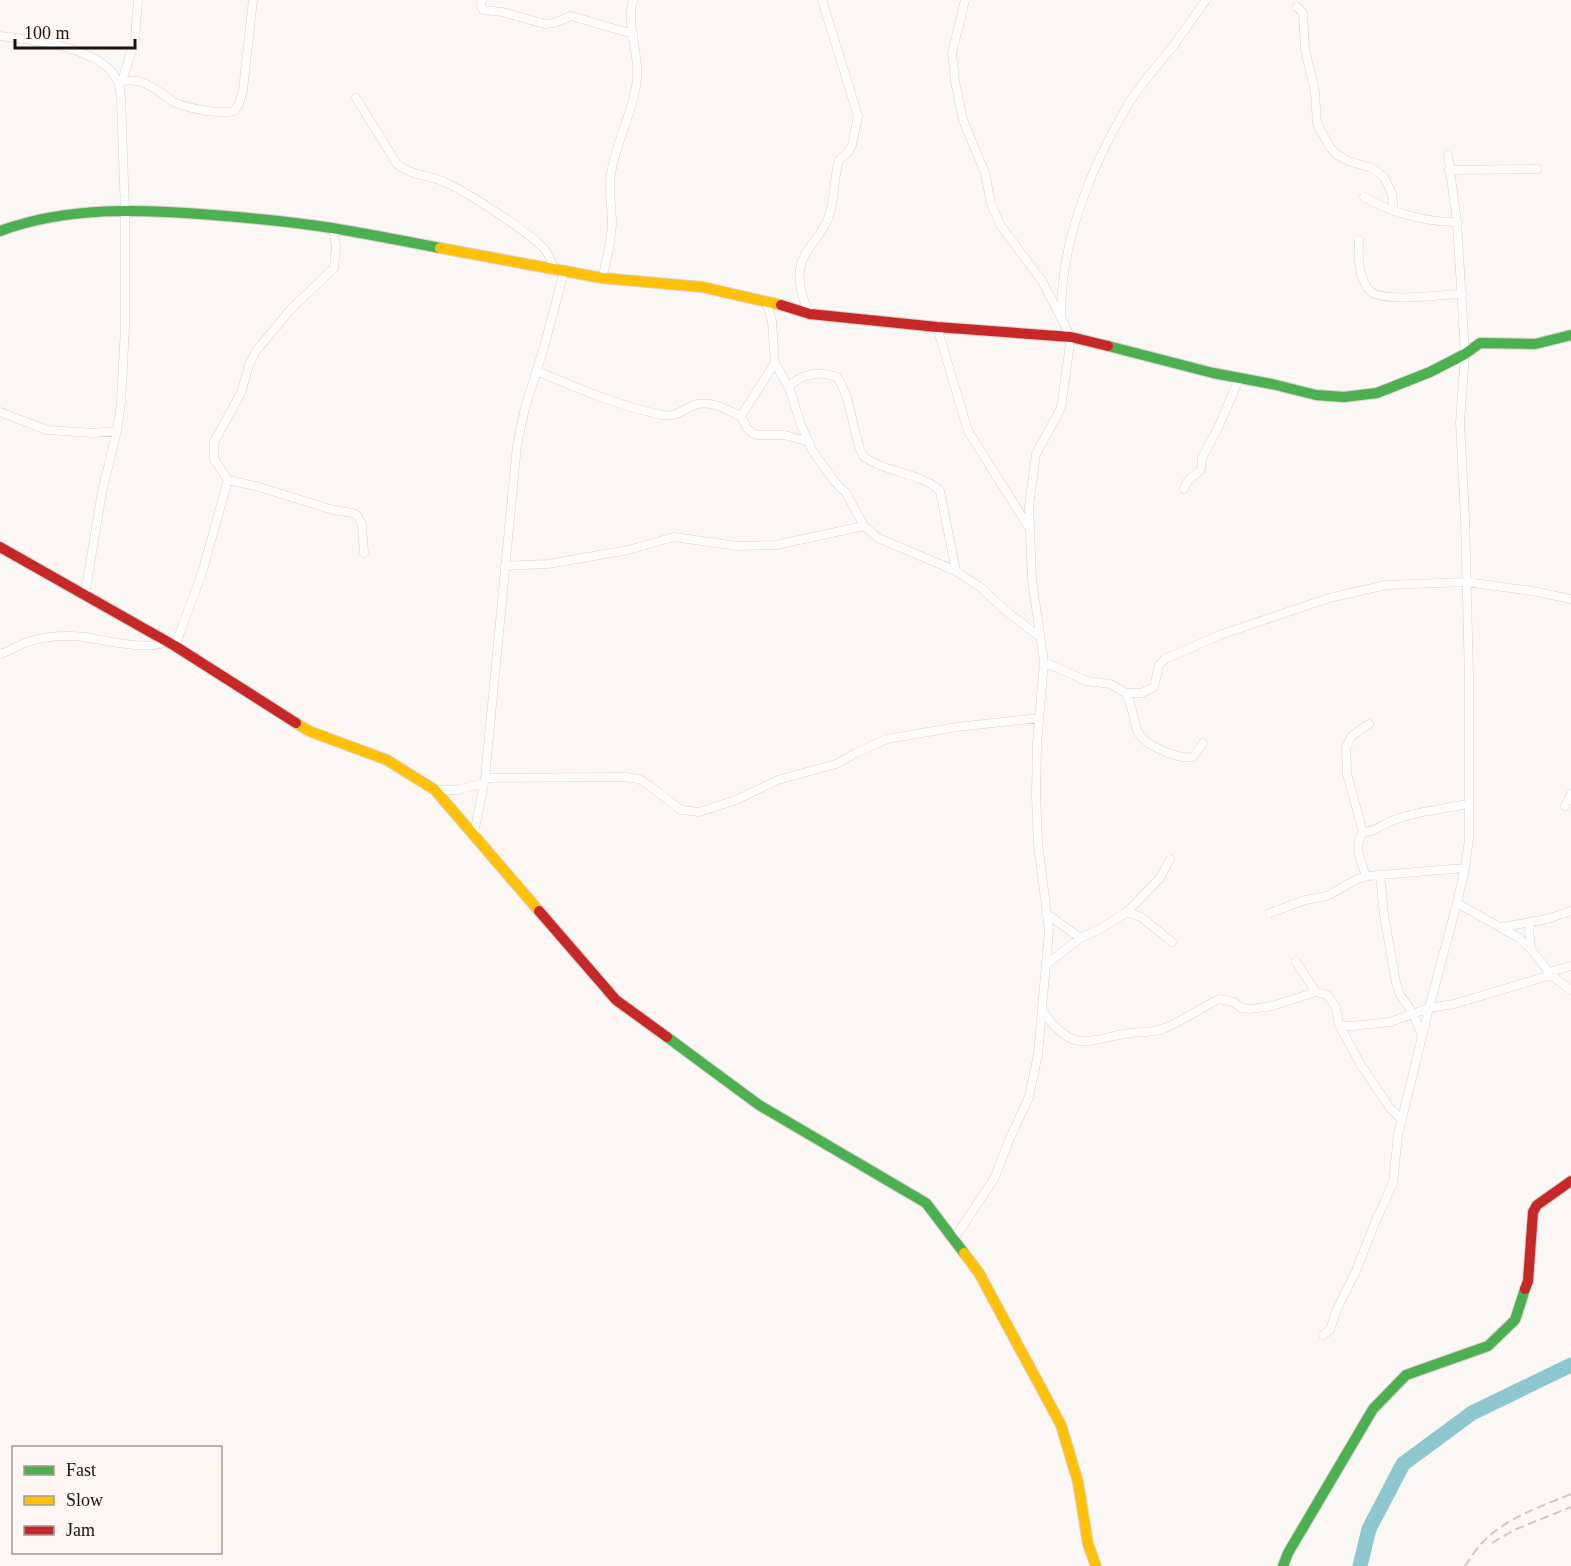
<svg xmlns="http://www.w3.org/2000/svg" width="1571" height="1566" viewBox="0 0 1571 1566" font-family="Georgia,serif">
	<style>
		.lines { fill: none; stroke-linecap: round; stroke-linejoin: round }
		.river { stroke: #8ec7ce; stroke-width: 15 }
		.street-casing { stroke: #dad1cc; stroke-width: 9 }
		.fast-casing { stroke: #dad1cc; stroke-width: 12 }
		.slow-casing { stroke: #dad1cc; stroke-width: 12 }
		.jam-casing { stroke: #dad1cc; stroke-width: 12 }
		.street { stroke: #fefefe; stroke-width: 8 }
		.fast { stroke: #4caf50; stroke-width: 10 }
		.slow { stroke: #ffc107; stroke-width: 10 }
		.jam { stroke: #c62828; stroke-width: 10 }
		.rail { stroke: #cccac9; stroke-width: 2; stroke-dasharray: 9 4.5; stroke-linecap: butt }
	</style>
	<rect width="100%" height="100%" fill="#fbf7f5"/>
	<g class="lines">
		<path class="river" d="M1360 1566 1369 1529 1403 1464 1472 1413 1571 1365"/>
		<defs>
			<path id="street" d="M482 0 481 5 483 10 502 12 545 24 554 23 571 16 633 34
				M1297 7 1303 13 1305 49 1315 92 1317 124 1330 147 1336 154 1348 161 1372 168 1384 177 1392 194 1394 211
				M0 36C32 40 101 47 117 80 120 85 120 92 121 98L125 212V327L121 403 117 431 102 492 85 594
				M122 81 135 40 138 0
				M118 82C146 76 153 89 174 102 185 108 222 115 234 111L239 104 243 90 253 0
				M356 98 397 164C411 176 429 175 445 182 466 192 530 232 545 250 550 256 552 263 555 270
				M1449 170 1537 169
				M1364 197C1391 213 1426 222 1457 222
				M1359 240C1358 256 1358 277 1369 290 1381 304 1443 294 1462 294
				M602 278C607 260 611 242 612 224 612 207 608 190 611 174 616 140 635 109 637 77 639 51 626 25 633 0
				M766 301 772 321 775 363 790 390 801 425 812 450 834 481 846 493 864 526 878 538 956 571 980 587 1006 611 1040 637
				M810 314C802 299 795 276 803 259 809 245 822 234 828 219 834 204 834 185 837 168L839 160 848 152 852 145 858 116 822 0
				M1061 315C1061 241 1091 166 1129 103 1142 82 1159 64 1174 45 1185 30 1195 15 1206 0
				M937 327 968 431 1028 526
				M537 371C574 387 624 408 663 415 677 418 685 407 698 404 713 401 727 410 741 416L747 428 752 433 758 435H785L809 442
				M788 387C803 373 818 371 837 377 853 401 851 431 863 456 883 472 925 474 940 491L956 571
				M0 412 47 430 93 433 117 431
				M741 416 775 363
				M228 480 256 486 333 510 353 513 357 515 362 525 364 553
				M1184 489 1187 482 1201 469 1202 458 1219 426 1239 379
				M505 566 548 564 628 550 674 537 737 546 776 545 864 526
				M175 646 202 573 228 480 214 459V442L241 393 249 365 256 351 291 309 334 268 336 246 333 228
				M0 654C11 651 19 644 30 641 47 636 67 635 85 637 101 640 155 652 166 641
				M1044 662 1087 681 1110 684 1126 693H1142L1154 687 1159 665 1165 659 1220 635 1329 598 1386 585 1466 582 1532 591 1571 599
				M1126 693C1133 705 1133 724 1139 734 1147 746 1179 760 1193 757L1203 743
				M1369 724 1352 736 1346 747 1347 774 1363 832C1372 833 1380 826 1389 822 1413 812 1442 809 1468 804
				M485 778 624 777 639 779 650 786 681 810 699 812 736 800 778 780 836 764 856 753 887 739 957 727 1039 718
				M435 790H456L484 783
				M1565 806 1571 794
				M1363 832C1353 847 1361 861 1366 876
				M474 834 485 778 517 445 525 408 544 347 564 272
				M1380 875 1384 915 1396 983 1400 995 1413 1013 1422 1036
				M1457 903 1519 938 1531 949 1551 975 1571 990
				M1127 912 1141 917 1172 942
				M1046 913 1080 938
				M1270 913 1305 900 1327 896 1357 879 1368 876 1465 868
				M1531 922 1529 931 1531 949
				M1503 927 1547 919 1571 911
				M1296 962 1316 992
				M1047 964 1080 938 1100 929 1127 912 1160 878 1170 859
				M1549 972 1571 966
				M1043 1012C1072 1050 1081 1043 1124 1034 1137 1031 1152 1034 1165 1028 1184 1020 1201 1008 1219 999L1234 1002 1241 1008 1250 1009 1272 1006 1316 992 1327 995 1336 1007 1339 1025 1361 1065 1390 1108 1402 1120
				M1339 1025 1352 1026 1390 1022 1429 1008 1454 1004 1551 975
				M954 1239 995 1177 1009 1140 1029 1097 1038 1054 1049 930 1038 844 1036 795 1037 744 1044 662 1032 580 1029 506 1036 454 1061 408 1071 337 1042 281 1001 226 991 204 985 173 963 120 955 81 952 53 965 0
				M1323 1335 1330 1330 1337 1309 1356 1271 1374 1225 1393 1183 1398 1135 1429 1008 1457 903 1465 868 1469 839V677L1465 517 1460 423 1465 354 1457 222 1448 155"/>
			<path id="fast" d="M0 231C68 206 142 209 213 215 253 218 292 222 332 228 368 234 404 241 440 248
				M1108 346 1213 373 1272 384 1316 395 1344 397 1377 393 1430 372 1465 354 1480 343 1535 344 1571 335
				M667 1037 759 1105 926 1203 964 1253
				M1283 1566 1288 1553 1373 1409 1406 1375 1488 1346 1515 1320 1525 1289"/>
			<path id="slow" d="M440 248 602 278 702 287 781 305
				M296 723 309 731 387 760 435 790 539 911
				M964 1253 979 1273 1061 1425 1078 1482 1088 1544 1096 1566"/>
			<path id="jam" d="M781 305 810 314 937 327 1071 337 1108 346
				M0 547 175 646 296 723
				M539 911 616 1000 667 1037
				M1525 1289 1528 1281 1533 1212 1537 1205 1571 1181"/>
		</defs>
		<use href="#street" class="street-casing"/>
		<use href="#fast" class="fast-casing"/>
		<use href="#slow" class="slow-casing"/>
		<use href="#jam" class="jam-casing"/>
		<use href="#street" class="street"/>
		<use href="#fast" class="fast"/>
		<use href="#slow" class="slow"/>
		<use href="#jam" class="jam"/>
		<path class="rail" d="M1492 1543 1514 1530 1571 1507
			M1465 1566C1470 1559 1475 1550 1482 1543 1505 1518 1540 1507 1571 1494"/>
	</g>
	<rect x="12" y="1446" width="210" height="108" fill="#fef6f2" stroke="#a49b96" stroke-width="1.5"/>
	<rect x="24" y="1466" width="30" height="9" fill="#4caf50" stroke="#a49b96" stroke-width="1.5"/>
	<text x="66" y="1476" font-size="18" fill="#1e120b">Fast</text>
	<rect x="24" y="1496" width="30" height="9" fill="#ffc107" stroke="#a49b96" stroke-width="1.5"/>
	<text x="66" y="1506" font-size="18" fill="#1e120b">Slow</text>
	<rect x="24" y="1526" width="30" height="9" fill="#c62828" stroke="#a49b96" stroke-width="1.5"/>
	<text x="66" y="1536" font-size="18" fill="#1e120b">Jam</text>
	<path d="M15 39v9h120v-9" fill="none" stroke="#1e120b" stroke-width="3"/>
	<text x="24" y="39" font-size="18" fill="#1e120b" stroke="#fef6f2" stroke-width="4.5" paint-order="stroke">100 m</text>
</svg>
